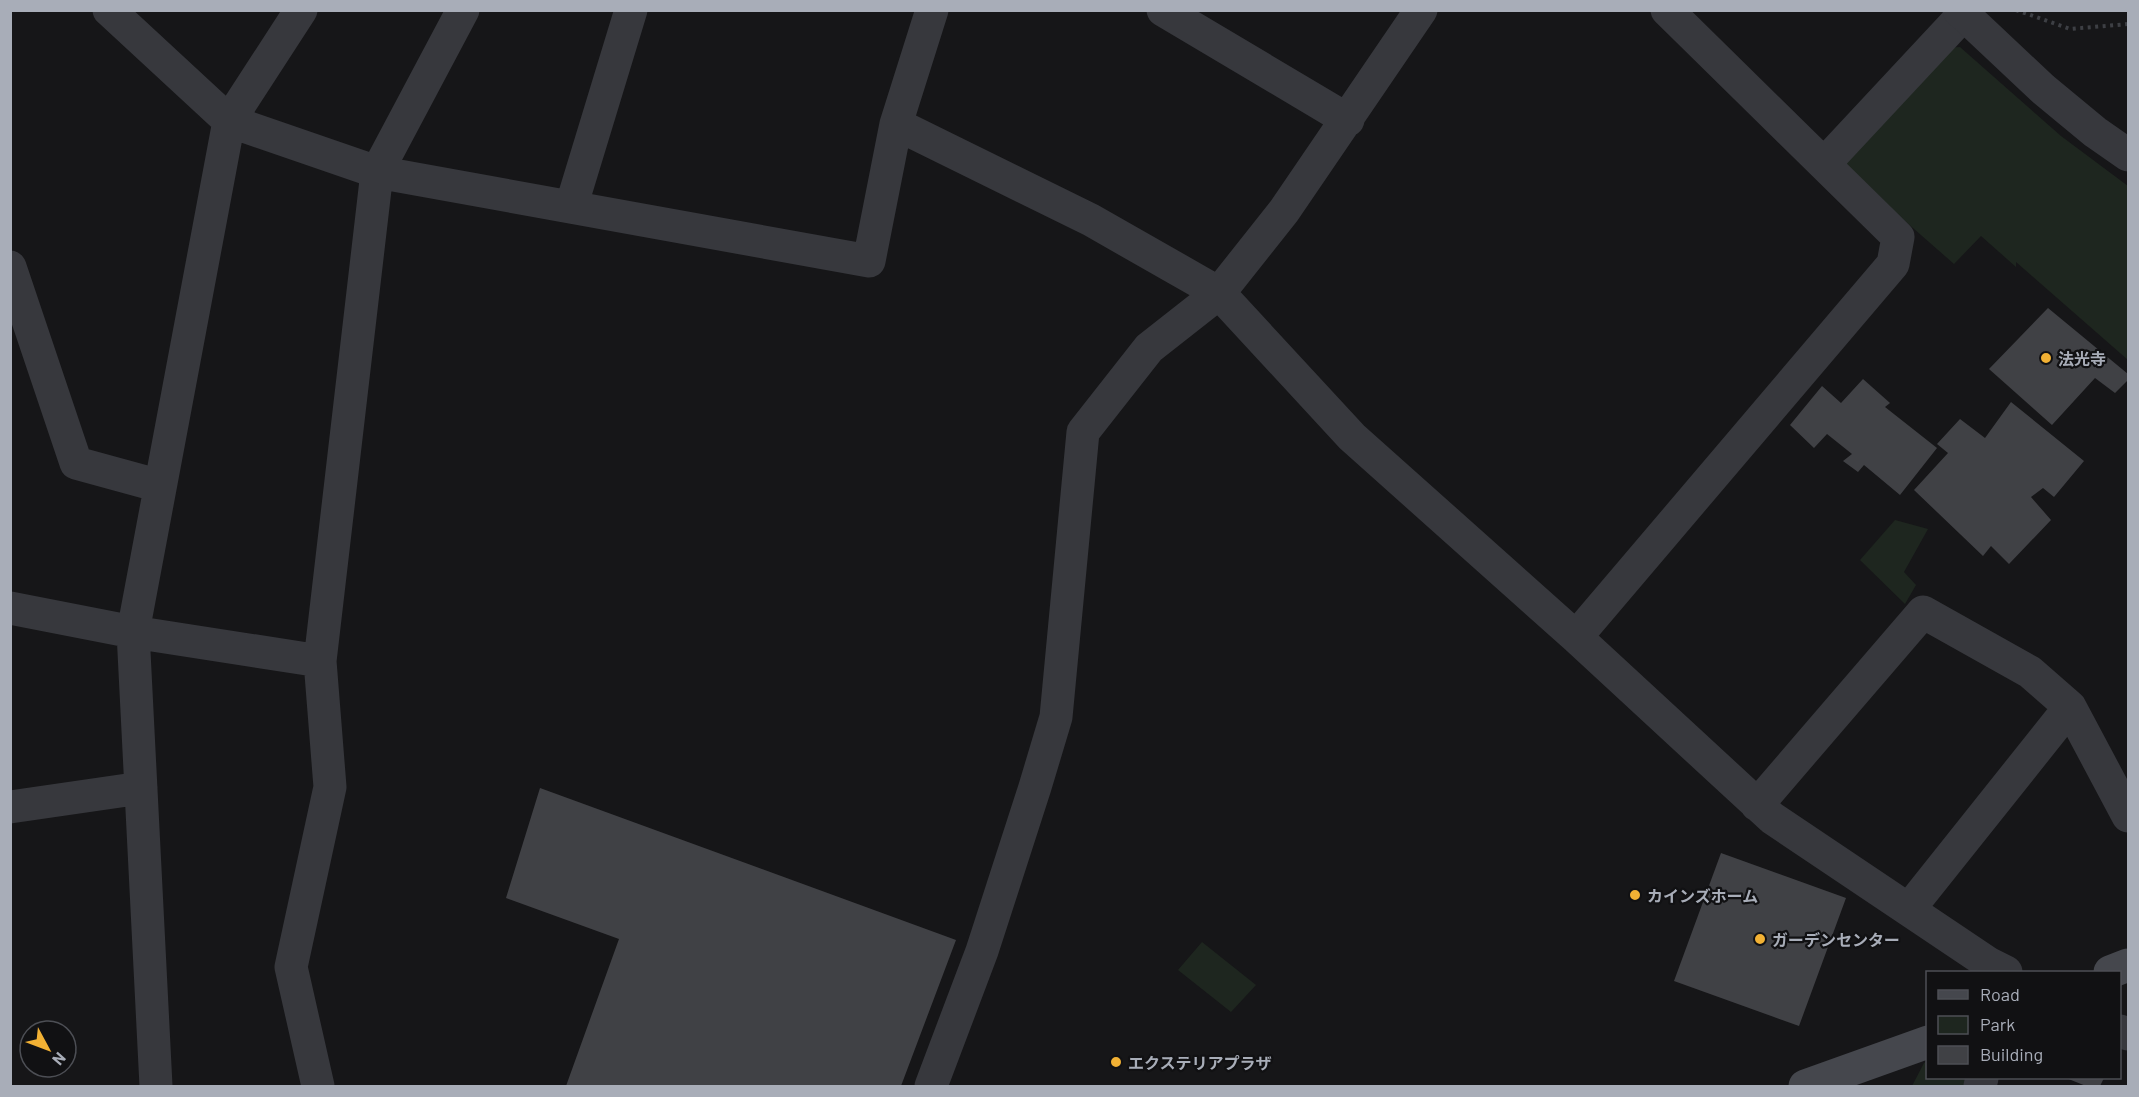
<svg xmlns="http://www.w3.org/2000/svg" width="2139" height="1097" viewBox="0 0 2139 1097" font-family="Barlow,'Noto Sans JP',sans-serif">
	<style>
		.green { fill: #1e261f }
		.building { fill: #404145 }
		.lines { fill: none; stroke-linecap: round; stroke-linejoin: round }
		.path { stroke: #3d3f44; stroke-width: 4; stroke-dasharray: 3 4.5; stroke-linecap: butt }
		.minor { stroke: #37383d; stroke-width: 33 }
		.tertiary { stroke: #37383d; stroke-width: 33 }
		.secondary { stroke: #45474d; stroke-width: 33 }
		.poi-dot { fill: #f2b134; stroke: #111113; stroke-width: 2 }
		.labels { text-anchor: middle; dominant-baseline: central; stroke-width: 4.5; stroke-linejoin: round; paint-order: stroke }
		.poi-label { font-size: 16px; font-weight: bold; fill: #a8adb8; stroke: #111113; text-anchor: start }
	</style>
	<rect width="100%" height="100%" fill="#161618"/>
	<path class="green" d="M1960 47 2061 136 2128 186V360L2016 262V267L1981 236 1954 264 1848 171 1845 158 1943 48Z
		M1895 520 1928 529 1904 572 1916 585 1905 604 1860 560Z
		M1202 942 1256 985 1231 1012 1178 970Z
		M1927 1061 1928 1078H1972L1969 1086H1912L1924 1063Z"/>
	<path class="building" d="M2048 308 2128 374V380L2115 393 2095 378 2052 425 1989 369Z
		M1863 379 1890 403 1885 407 1937 448 1900 495 1864 465 1858 472 1843 461 1852 454 1827 434 1814 448 1790 425 1822 386 1841 403Z
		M2011 402 2084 461 2054 497 2043 488 2031 497 2051 520 2009 564 1991 546 1983 556 1914 490 1948 453 1937 444 1960 419 1985 438Z
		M540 788 956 940 901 1086H566L619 939 506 898Z
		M1721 853 1846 898 1799 1026 1674 981Z
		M2066 1078H2104L2100 1086H2086Z"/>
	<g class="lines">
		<path class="path" d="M2016 10 2070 29 2128 24"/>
		<path class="minor" d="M109 10 229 121 377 172 869 261 896 124 932 10
			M1163 10 1348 120
			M896 124 1091 220 1219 293 1352 437 1576 637 1772 818 1988 963 2006 972
			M1824 164 1963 15
			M571 207 631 10
			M10 267 76 463 160 486
			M10 608 133 632 320 661
			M1576 637 1893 264 1898 237 1667 10
			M1757 805 1923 612 2030 672 2070 707 2128 816
			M10 807 141 788
			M1909 909 2070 707
			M2120 1031 2128 1034
			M156 1086 133 632 229 121 301 10
			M318 1086 291 967 330 787 320 661 377 172 463 10
			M931 1086 982 951 1035 787 1056 717 1083 432 1149 348 1219 293 1284 211 1421 10
			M1980 1086 1982 1078"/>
		<path class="tertiary" d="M1959 10 2043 89 2095 132 2128 155"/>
		<path class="secondary" d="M2110 972 2128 965
			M1805 1086 1928 1042"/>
	</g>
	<g class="poi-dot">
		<circle cx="2046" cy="358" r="6"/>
		<circle cx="1635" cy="895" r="6"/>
		<circle cx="1760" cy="939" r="6"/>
		<circle cx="1116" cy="1062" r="6"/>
	</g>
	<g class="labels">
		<g class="poi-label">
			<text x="2058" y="358">法光寺</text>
			<text x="1647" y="895">カインズホーム</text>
			<text x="1772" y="939">ガーデンセンター</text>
			<text x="1128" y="1062">エクステリアプラザ</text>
		</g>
	</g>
	<rect width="2139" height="1097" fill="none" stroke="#a8adb8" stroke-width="24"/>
	<rect x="1926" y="971" width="195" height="108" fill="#111113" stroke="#4d4f55" stroke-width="1.5"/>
	<rect x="1938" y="990" width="30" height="9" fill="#45474d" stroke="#4d4f55" stroke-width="1.5"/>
	<text x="1980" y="1001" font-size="18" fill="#a8adb8">Road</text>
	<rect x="1938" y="1016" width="30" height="18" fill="#1e261f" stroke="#4d4f55" stroke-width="1.5"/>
	<text x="1980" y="1031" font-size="18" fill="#a8adb8">Park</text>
	<rect x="1938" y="1046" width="30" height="18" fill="#404145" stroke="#4d4f55" stroke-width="1.5"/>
	<text x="1980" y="1061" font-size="18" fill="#a8adb8">Building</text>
	<g transform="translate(48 1049) rotate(131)"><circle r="28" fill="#111113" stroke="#4d4f55" stroke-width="1.5"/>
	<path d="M0-4.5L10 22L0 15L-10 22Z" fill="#f2b134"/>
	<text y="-9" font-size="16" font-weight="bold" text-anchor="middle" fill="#a8adb8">N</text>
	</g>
</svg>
